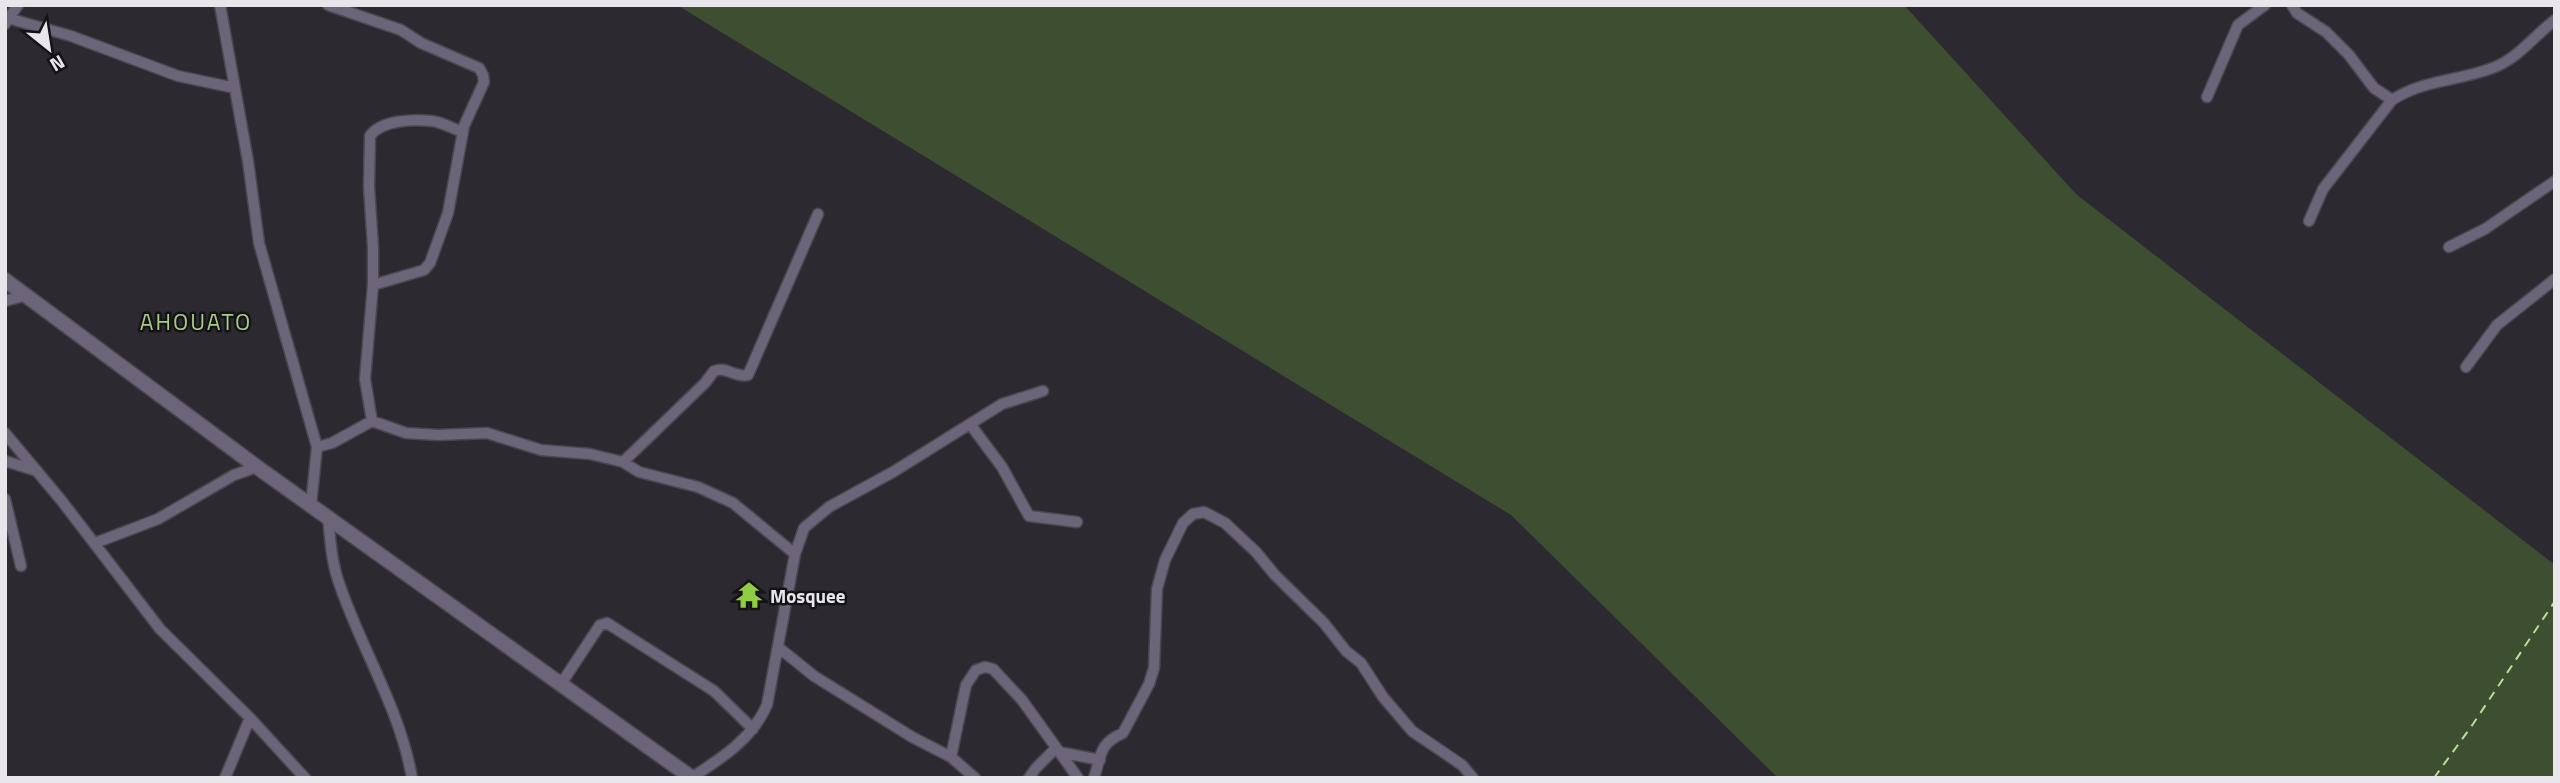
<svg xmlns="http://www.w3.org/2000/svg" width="2560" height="783" viewBox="0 0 2560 783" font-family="'Titillium Web',sans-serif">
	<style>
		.green { fill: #3e4e30 }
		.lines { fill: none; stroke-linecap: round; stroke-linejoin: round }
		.ferry { stroke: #b9df96; stroke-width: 2; stroke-dasharray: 9 7; stroke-linecap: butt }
		.minor-casing { stroke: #4a484e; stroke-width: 13 }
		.tertiary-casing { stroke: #4a484e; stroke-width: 17 }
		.minor { stroke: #6c6479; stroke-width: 10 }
		.tertiary { stroke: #6c6479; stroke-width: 14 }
		.labels { text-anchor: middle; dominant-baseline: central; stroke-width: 5; stroke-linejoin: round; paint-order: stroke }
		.poi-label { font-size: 19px; font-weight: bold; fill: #e8e6eb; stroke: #141316; text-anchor: start }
		.quarter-label { font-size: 23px; letter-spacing: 2px; fill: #a8cc87; stroke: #141316 }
	</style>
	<rect width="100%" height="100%" fill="#2c2a30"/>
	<path class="green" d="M677 5H1904L2076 194 2555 565V778H1778L1511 515Z"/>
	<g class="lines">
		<path class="ferry" d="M2434 778 2473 724 2555 601"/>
		<defs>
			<path id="minor" d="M220 5 248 161 259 243 317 447 311 505
				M328 5 401 30 421 43 479 68 483 75 484 82 464 126 448 213 430 263 424 270 373 285
				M2292 5 2297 13 2326 32 2349 55 2374 88 2392 100
				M11 19 71 36 178 76 235 88
				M5 24 18 5
				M2207 97 2238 25 2265 5
				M2309 221 2323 189 2392 100C2424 79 2461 81 2495 67 2518 58 2535 35 2555 20
				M2449 247 2485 229 2555 181
				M5 301 27 295
				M2466 367 2497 325 2555 279
				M372 421 365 379 373 285V247L369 187 370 136C381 120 413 119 432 121 442 122 453 129 463 132
				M970 424 1002 467 1029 516 1077 522
				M5 433 61 500 160 629 250 718 305 778
				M317 447 332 443 372 421 406 433 438 435 487 433 541 450 590 454 623 462 639 472 698 487 733 503 795 554
				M5 461 37 471
				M623 462 705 383 714 371C727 366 735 378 748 375L818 214
				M5 499 21 566
				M328 516C330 537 331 559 338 580 360 647 400 708 412 778
				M95 543 158 519 234 475 257 467
				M778 647 814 676 912 737 951 757 975 778
				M561 684 600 625 607 623 714 691 753 729
				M1059 752 1100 760
				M951 757 966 685 976 670 985 667 993 669 1022 700 1078 778
				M225 778 250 718
				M691 778C722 758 752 739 767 705L795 554 804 528 829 507 893 472 1002 404 1043 391
				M1029 778 1036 768 1056 748
				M1094 778C1102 753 1099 744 1123 733L1149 684 1154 668 1157 589 1165 560 1183 523 1193 514 1204 512 1225 523 1256 552 1275 575 1324 623 1346 651 1361 663 1383 697 1412 731 1462 765 1473 778"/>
			<path id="tertiary" d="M5 280 257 467 692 778"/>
		</defs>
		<use href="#minor" class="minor-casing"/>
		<use href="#tertiary" class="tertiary-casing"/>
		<use href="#minor" class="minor"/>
		<use href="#tertiary" class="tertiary"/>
	</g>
	<defs>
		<symbol id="temple-bare" viewBox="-9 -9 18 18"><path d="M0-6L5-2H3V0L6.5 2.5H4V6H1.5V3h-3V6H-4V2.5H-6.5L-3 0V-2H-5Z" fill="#8fcd42" stroke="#141316" stroke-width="2.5" paint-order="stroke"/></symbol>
	</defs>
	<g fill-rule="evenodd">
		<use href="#temple-bare" x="730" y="576" width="38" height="38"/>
	</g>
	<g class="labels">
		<g class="poi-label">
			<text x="770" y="595">Mosquee</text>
		</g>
		<g class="quarter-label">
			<text x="196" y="321">AHOUATO</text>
		</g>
	</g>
	<rect width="2560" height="783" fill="none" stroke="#e8e6eb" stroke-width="14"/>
	<g transform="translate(49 49) rotate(150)" stroke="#141316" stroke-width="5" paint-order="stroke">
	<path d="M0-5L12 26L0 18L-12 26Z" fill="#e8e6eb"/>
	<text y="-10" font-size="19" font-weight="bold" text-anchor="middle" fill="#e8e6eb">N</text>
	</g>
</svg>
